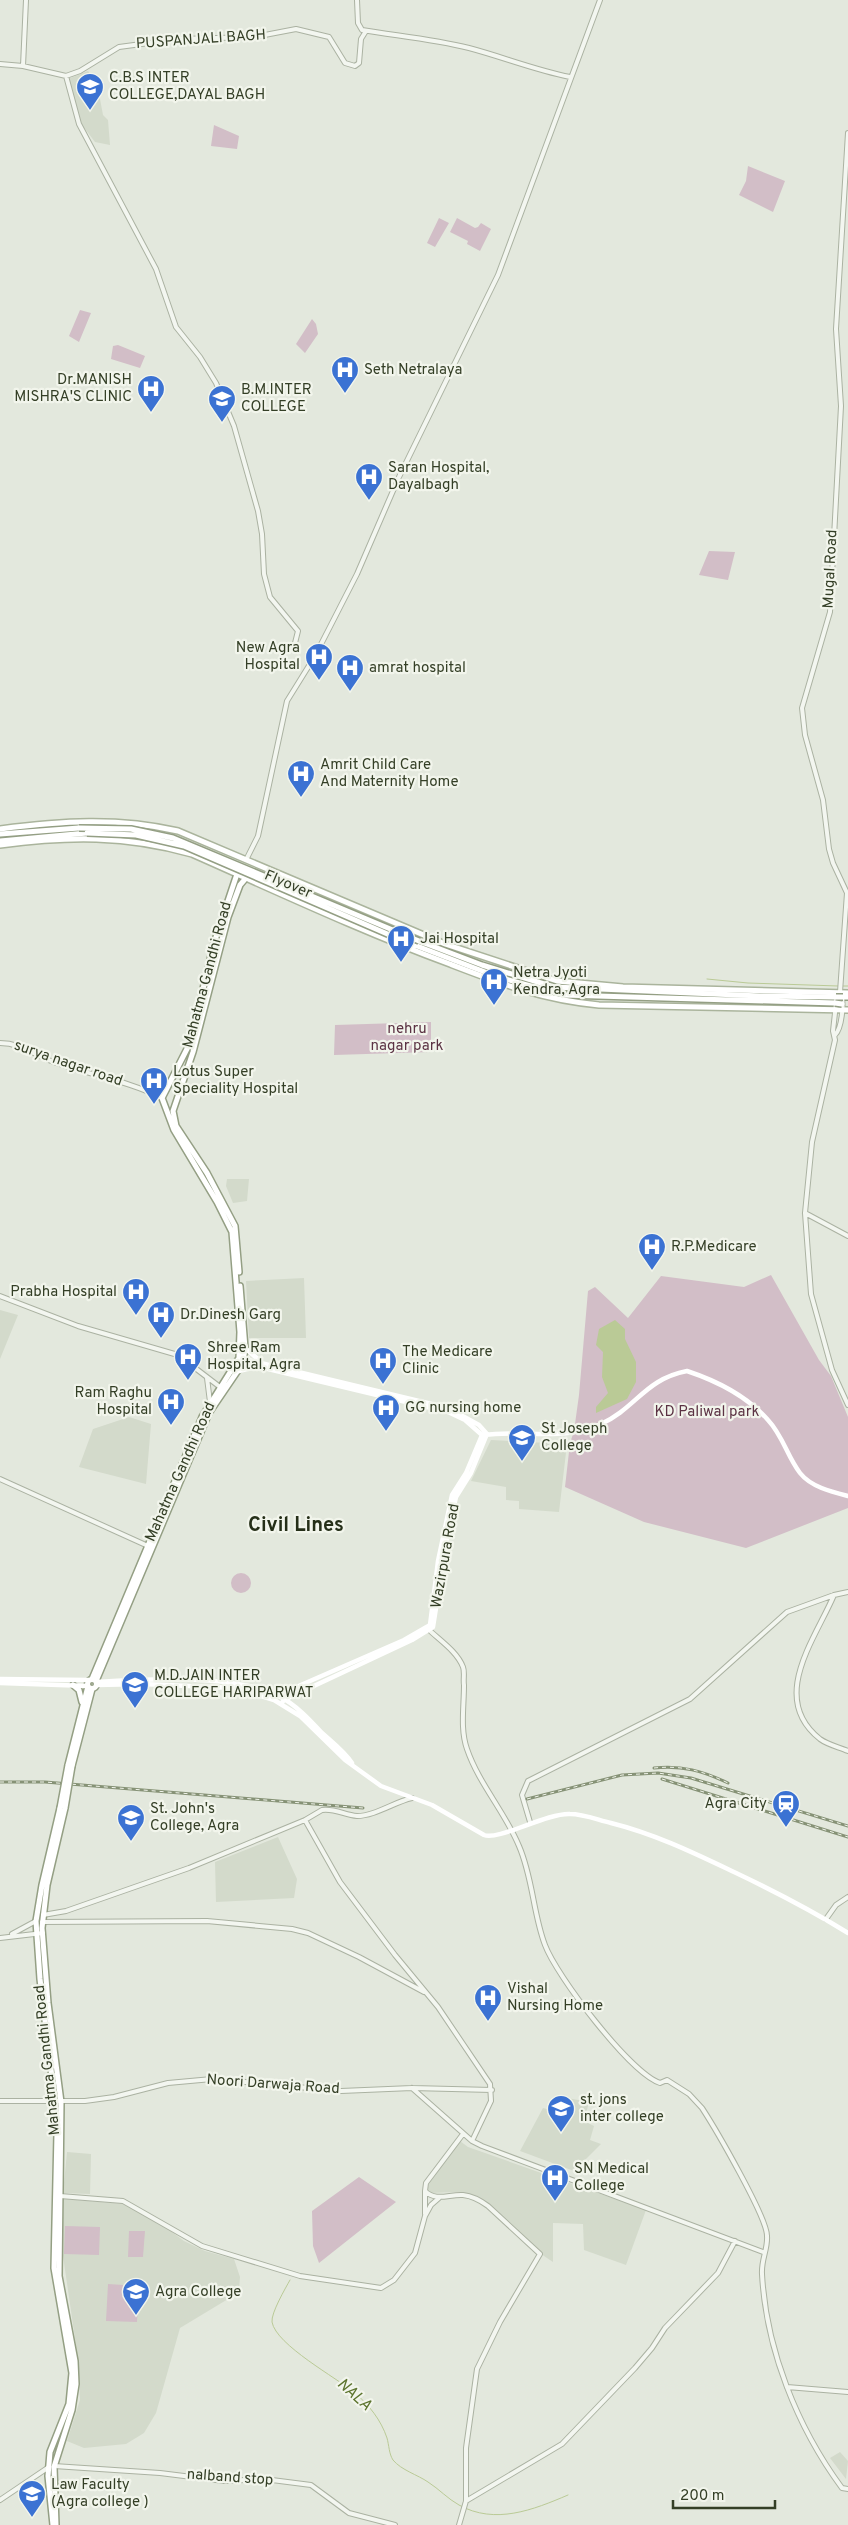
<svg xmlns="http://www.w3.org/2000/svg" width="848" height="2525" viewBox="0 0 848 2525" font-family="Overpass,sans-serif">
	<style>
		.built { fill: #d3dacb }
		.green { fill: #d2bec7 }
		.water { fill: #baca96 }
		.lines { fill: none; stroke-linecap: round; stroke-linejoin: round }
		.stream { stroke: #baca96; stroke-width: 1 }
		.tertiary-casing { stroke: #abb2a2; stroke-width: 6 }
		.primary-casing { stroke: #aab49c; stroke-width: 8 }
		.trunk-casing { stroke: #949f84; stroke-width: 8 }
		.tertiary { stroke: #f3f6f0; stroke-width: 4 }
		.secondary { stroke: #fff; stroke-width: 4.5 }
		.primary { stroke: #fff; stroke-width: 5 }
		.trunk { stroke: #fff; stroke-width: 5 }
		.rail-casing { stroke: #869276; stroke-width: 3 }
		.rail { stroke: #f2f5ec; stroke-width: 1; stroke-dasharray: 4; stroke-linecap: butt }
		.trunk-bridge-casing { stroke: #949f84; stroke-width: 8; stroke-linecap: butt }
		.trunk-bridge { stroke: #fff; stroke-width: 5 }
		.labels { text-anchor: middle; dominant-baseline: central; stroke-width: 4.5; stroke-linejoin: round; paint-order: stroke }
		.street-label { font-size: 15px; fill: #343f26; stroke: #f2f5ec }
		.poi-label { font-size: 15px; fill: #343f26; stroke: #f2f5ec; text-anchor: start }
		.park-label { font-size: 15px; fill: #5b3243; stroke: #f2f5ec }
		.water-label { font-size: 16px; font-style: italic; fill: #5c742e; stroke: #f2f5ec }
		.district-label { font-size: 20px; font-weight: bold; fill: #252f18; stroke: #f2f5ec }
	</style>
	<rect width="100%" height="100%" fill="#e3e8dd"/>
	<path class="built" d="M88 71 97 83 103 115 108 120 110 145 95 142 82 125 75 106 68 79Z
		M227 1179H249L247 1201 233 1203 226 1186Z
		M304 1278 306 1338H249L246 1281Z
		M0 1310 18 1315 0 1359Z
		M129 1417 151 1424 146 1484 79 1467 93 1429Z
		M491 1440 567 1444 559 1512 519 1509V1501L506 1500V1487L471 1481Z
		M278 1837 297 1879 294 1898 216 1902 215 1862Z
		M567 2098 589 2102 584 2121 594 2126 590 2140 601 2144 574 2171 520 2151 543 2108 558 2112Z
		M460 2141 468 2147 646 2210 626 2265 584 2250 583 2224 553 2223V2262L544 2256 492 2207 478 2197 457 2192 430 2193 427 2190 429 2184Z
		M67 2152 91 2154 90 2194 63 2193Z
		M64 2199 124 2204 164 2226 184 2241 205 2251 234 2259 240 2277 239 2290 233 2296 180 2328 156 2413 144 2433 126 2444 84 2448 67 2441 80 2400 78 2359 62 2249Z
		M840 2452 848 2461 846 2479 830 2458Z"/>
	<path class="green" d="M214 125 239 136 237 149 211 146Z
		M748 166 785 181 773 212 739 195 746 181Z
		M439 218 449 223 435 247 427 243Z
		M457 218 475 228 478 227 481 223 491 229 480 251 467 244 468 241 450 232Z
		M80 310 91 313 79 342 69 336Z
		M312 319 316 324 318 334 305 353 296 344Z
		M118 345 145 356 140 368 111 359 113 346Z
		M709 551 735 552 728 580 699 575Z
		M431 1022V1052L334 1055 335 1025Z
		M771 1275 819 1360 831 1376 848 1417V1508L746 1548 644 1522 565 1487 570 1443 574 1431 579 1395 588 1291 595 1287 628 1318 661 1276 744 1287Z
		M231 1583a10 10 0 1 1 20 0a10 10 0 1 1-20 0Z
		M359 2177 396 2202 319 2263 313 2246 312 2211Z
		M65 2226 100 2227 99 2255 64 2254Z
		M129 2231H145L143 2257H128Z
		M108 2284 139 2286 137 2322 106 2321Z"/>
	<path class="water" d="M615 1320 625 1329V1339L636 1362V1382L627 1399 596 1413V1407L608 1393 602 1377 603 1352 596 1345 599 1329Z"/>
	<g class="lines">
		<path class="stream" d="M707 979 748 983 838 986
			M842 986H848
			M290 2280C285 2289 271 2313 272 2322 276 2345 337 2378 355 2393 369 2405 381 2420 387 2438 389 2445 389 2454 393 2460 401 2470 418 2475 428 2482 439 2489 448 2499 459 2505 495 2525 533 2510 568 2495"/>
		<defs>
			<path id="tertiary" d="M357 0 358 23 362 30C398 36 433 39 469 48 503 57 535 70 570 77
				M0 64 23 66 66 76 80 71 119 47 179 39 254 37 296 29 329 37 345 63 355 66 359 63 361 39 366 31
				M23 66 26 0
				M66 76 79 124 156 269 176 327 200 357 216 383 234 426 258 511 262 534 264 574 270 597 298 631 294 647
				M247 858 258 836 287 701 315 656 357 574 399 477 498 275 600 0
				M837 995 833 1031 835 1040 812 1142 805 1213 811 1294 832 1370 848 1405
				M835 1035C842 1028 845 1000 840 992L847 893 833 863 829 849 823 800 805 735 802 708 830 612 841 406 836 329 848 133
				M0 1043C20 1043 33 1054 51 1061 88 1075 127 1080 162 1098
				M148 1090 165 1089
				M805 1213 848 1236
				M0 1296 78 1326 178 1355 220 1387
				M207 1378 210 1402
				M0 1479 148 1546
				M834 1595C816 1638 768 1698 820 1739 828 1745 839 1747 848 1751
				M427 1628C438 1639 457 1651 463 1667 465 1672 463 1680 464 1685 464 1707 460 1729 467 1749 479 1784 505 1812 519 1846 533 1878 533 1914 545 1945 556 1975 630 2073 660 2083L667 2080 689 2094 702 2108C715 2128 767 2217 767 2236 768 2249 761 2260 762 2274 766 2349 797 2427 842 2488L848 2489
				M305 1820 340 1882 395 1955 438 2007 490 2084 491 2101 472 2141
				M530 1822 522 1795 528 1781 690 1699 787 1612 834 1595 848 1592
				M43 1915 66 1911 189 1868 305 1820 322 1810C334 1808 345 1815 357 1816 375 1816 394 1802 412 1798
				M826 1919 836 1905 848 1897
				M42 1922 207 1921 292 1929 308 1933 359 1957 424 1992
				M12 1934 36 1921
				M0 1938 43 1933
				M412 2088 472 2141 482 2146 763 2252
				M0 2101H85L114 2097 168 2083 212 2079 341 2091 412 2088 492 2090
				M425 2191V2214
				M60 2196 123 2201 202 2246 300 2276 381 2288 394 2280 415 2253 425 2216 431 2205 439 2198
				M787 2387 848 2392
				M54 2466 160 2473 224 2481 264 2479 311 2485 349 2513 395 2525
				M0 2500 49 2467
				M466 2501 562 2444 635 2368 652 2348 665 2328 718 2273 735 2241
				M459 2525 466 2501V2448L477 2369 500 2322 540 2254 488 2206C480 2200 472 2196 463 2195 449 2194 436 2202 425 2191L426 2183 463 2134"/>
			<path id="primary" d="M0 829C60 821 118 817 178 831L445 944 557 981 623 987 848 993
				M0 845C68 836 125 835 192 854 278 892 363 932 450 964 502 984 543 1000 599 1005L848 1010"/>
			<path id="trunk" d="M0 834 79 828
				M0 841 87 833
				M419 941 482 965 554 987 760 996 836 997
				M395 943 417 946 498 977 564 995 835 1003
				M843 997H848
				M239 1272 235 1226 207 1173 176 1126 173 1111 193 1052 228 917 240 885 246 878
				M92 1679 202 1417 239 1358 240 1332 232 1232 217 1202 174 1130 162 1098 190 1043 214 943 237 874
				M87.5 1684a4.5 4.5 0 1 1 9 0a4.5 4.5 0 1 1-9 0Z
				M96 1681 209 1413 243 1363 245 1348 240 1286
				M73 1685 79 1690 82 1702
				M68 1765 88 1686
				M72 1766 92 1689
				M53 2525 48 2476 50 2452 69 2404 72 2373 54 2268 57 2133 55 2102 40 1979 36 1921 42 1885 60 1808
				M56 2525 54 2467 72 2410 76 2384 75 2361 59 2276 61 2102 48 2003 42 1928 47 1885 65 1808"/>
		</defs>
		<use href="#tertiary" class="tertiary-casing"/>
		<use href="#primary" class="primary-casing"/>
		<use href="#trunk" class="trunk-casing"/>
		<use href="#tertiary" class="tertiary"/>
		<path class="secondary" d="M245 1348 259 1360
			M240 1358 448 1408 479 1425 487 1434 471 1473 456 1497 448 1533 433 1627 412 1640 284 1700 281 1704
			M238 1362 448 1412 465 1420 482 1435 466 1473 452 1495 438 1561 430 1625 404 1640 278 1695 274 1700
			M239 1371 255 1367
			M484 1435C523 1429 564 1442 601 1424 636 1408 645 1379 687 1371 717 1381 747 1396 768 1420 783 1436 787 1456 800 1473 811 1487 832 1492 848 1496
			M0 1679 89 1680
			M97 1682C144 1679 237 1674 279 1696 296 1705 309 1719 322 1733 332 1742 344 1751 352 1763
			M0 1683 88 1686
			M97 1685 142 1684 235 1688 274 1700 300 1716 345 1760 381 1786 432 1805 484 1835C498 1841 546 1813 570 1814 584 1814 598 1820 611 1823 655 1834 694 1853 734 1872 774 1891 811 1910 848 1933"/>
		<use href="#primary" class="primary"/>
		<use href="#trunk" class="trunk"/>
		<defs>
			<path id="rail" d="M654 1768C682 1765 703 1771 728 1783
				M662 1779 848 1837
				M0 1782H45L363 1808
				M527 1799 622 1775 658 1773 691 1778 848 1826"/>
		</defs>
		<use href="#rail" class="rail-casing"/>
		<use href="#rail" class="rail"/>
		<defs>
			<path id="trunk-bridge" d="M79 828 131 829 173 838 419 941
				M87 833 136 835 184 846 399 939
				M836 997H843
				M835 1003 842 1004
				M60 1808 68 1765
				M65 1808 72 1766"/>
		</defs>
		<use href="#trunk-bridge" class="trunk-bridge-casing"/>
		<use href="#trunk-bridge" class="trunk-bridge"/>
	</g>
	<defs>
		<symbol id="university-pin" viewBox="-11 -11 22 30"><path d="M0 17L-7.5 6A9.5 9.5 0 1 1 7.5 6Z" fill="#3b72d3" stroke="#f2f5ec"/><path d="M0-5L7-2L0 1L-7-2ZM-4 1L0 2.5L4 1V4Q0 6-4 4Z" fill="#fff"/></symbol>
		<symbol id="hospital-pin" viewBox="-11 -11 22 30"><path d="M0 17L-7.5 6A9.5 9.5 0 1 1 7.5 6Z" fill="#3b72d3" stroke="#f2f5ec"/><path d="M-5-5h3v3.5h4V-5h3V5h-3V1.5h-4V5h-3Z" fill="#fff"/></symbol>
		<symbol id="station-pin" viewBox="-11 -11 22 30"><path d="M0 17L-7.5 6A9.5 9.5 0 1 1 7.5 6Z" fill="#3b72d3" stroke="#f2f5ec"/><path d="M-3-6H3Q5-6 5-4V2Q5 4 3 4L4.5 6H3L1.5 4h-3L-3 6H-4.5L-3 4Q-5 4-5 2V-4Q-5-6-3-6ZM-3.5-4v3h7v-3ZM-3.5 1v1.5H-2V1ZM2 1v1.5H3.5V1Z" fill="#fff"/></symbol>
	</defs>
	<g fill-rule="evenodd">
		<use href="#university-pin" x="74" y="71" width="32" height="43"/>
		<use href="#hospital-pin" x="329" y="354" width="32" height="43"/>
		<use href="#hospital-pin" x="135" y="373" width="32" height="43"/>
		<use href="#university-pin" x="206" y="383" width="32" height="43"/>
		<use href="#hospital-pin" x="353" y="461" width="32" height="43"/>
		<use href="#hospital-pin" x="303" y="641" width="32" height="43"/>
		<use href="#hospital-pin" x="334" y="652" width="32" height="43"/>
		<use href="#hospital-pin" x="285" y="758" width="32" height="43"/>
		<use href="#hospital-pin" x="385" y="923" width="32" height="43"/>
		<use href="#hospital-pin" x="478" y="966" width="32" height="43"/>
		<use href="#hospital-pin" x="138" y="1065" width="32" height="43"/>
		<use href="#hospital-pin" x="636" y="1231" width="32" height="43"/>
		<use href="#hospital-pin" x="120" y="1276" width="32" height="43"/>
		<use href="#hospital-pin" x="145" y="1299" width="32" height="43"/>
		<use href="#hospital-pin" x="172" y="1341" width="32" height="43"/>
		<use href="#hospital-pin" x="367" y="1345" width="32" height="43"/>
		<use href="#hospital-pin" x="155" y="1386" width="32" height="43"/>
		<use href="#hospital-pin" x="370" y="1392" width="32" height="43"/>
		<use href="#university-pin" x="506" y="1422" width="32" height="43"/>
		<use href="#university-pin" x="119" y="1669" width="32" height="43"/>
		<use href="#station-pin" x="770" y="1788" width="32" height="43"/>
		<use href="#university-pin" x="115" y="1802" width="32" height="43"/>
		<use href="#hospital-pin" x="472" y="1982" width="32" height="43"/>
		<use href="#university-pin" x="545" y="2093" width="32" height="43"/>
		<use href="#hospital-pin" x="539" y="2162" width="32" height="43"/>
		<use href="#university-pin" x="120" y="2276" width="32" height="43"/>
		<use href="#university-pin" x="16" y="2478" width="32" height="43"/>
	</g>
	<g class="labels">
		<g class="street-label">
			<text transform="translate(201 40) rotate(-4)">PUSPANJALI BAGH</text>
			<text transform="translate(831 569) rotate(-87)">Mugal Road</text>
			<text transform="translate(288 885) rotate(23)">Flyover</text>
			<text transform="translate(208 975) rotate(-75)">Mahatma Gandhi Road</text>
			<text transform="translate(68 1064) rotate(19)">surya nagar road</text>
			<text transform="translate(181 1472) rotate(-66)">Mahatma Gandhi Road</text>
			<text transform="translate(446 1556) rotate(-80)">Wazirpura Road</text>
			<text transform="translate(48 2060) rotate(-96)">Mahatma Gandhi Road</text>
			<text transform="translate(273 2085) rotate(4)">Noori Darwaja Road</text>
			<text transform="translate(230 2478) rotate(4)">nalband stop</text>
		</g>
		<g class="poi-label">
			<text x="109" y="78">C.B.S INTER<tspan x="109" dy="17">COLLEGE,DAYAL BAGH</tspan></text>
			<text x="364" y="370">Seth Netralaya</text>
			<text x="132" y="380" text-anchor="end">Dr.MANISH<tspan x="132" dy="17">MISHRA'S CLINIC</tspan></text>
			<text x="241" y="390">B.M.INTER<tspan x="241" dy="17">COLLEGE</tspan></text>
			<text x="388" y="468">Saran Hospital,<tspan x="388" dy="17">Dayalbagh</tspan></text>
			<text x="300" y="648" text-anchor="end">New Agra<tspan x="300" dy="17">Hospital</tspan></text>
			<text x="369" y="668">amrat hospital</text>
			<text x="320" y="765">Amrit Child Care<tspan x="320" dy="17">And Maternity Home</tspan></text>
			<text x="420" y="939">Jai Hospital</text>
			<text x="513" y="973">Netra Jyoti<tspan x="513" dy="17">Kendra, Agra</tspan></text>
			<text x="173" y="1072">Lotus Super<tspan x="173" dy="17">Speciality Hospital</tspan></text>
			<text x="671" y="1247">R.P.Medicare</text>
			<text x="117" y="1292" text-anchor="end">Prabha Hospital</text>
			<text x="180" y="1315">Dr.Dinesh Garg</text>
			<text x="207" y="1348">Shree Ram<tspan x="207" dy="17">Hospital, Agra</tspan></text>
			<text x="402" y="1352">The Medicare<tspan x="402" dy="17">Clinic</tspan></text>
			<text x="152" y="1393" text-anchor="end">Ram Raghu<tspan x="152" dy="17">Hospital</tspan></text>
			<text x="405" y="1408">GG nursing home</text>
			<text x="541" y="1429">St Joseph<tspan x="541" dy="17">College</tspan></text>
			<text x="154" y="1676">M.D.JAIN INTER<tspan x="154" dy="17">COLLEGE HARIPARWAT</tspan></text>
			<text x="767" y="1804" text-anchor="end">Agra City</text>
			<text x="150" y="1809">St. John's<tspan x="150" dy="17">College, Agra</tspan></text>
			<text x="507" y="1989">Vishal<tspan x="507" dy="17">Nursing Home</tspan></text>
			<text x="580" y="2100">st. jons<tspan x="580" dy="17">inter college</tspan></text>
			<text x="574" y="2169">SN Medical<tspan x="574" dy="17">College</tspan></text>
			<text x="155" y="2292">Agra College</text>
			<text x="51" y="2485">Law Faculty<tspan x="51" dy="17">(Agra college )</tspan></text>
		</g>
		<g class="park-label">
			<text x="407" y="1029">nehru<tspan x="407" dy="17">nagar park</tspan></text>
			<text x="707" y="1412">KD Paliwal park</text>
		</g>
		<g class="water-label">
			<text transform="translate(354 2395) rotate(42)">NALA</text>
		</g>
		<g class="district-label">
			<text x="296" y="1526">Civil Lines</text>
		</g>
	</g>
	<path d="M673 2500v8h102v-8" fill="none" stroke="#343f26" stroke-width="2.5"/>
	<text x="680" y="2500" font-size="15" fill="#343f26" stroke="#f2f5ec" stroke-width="4" paint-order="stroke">200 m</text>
</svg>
